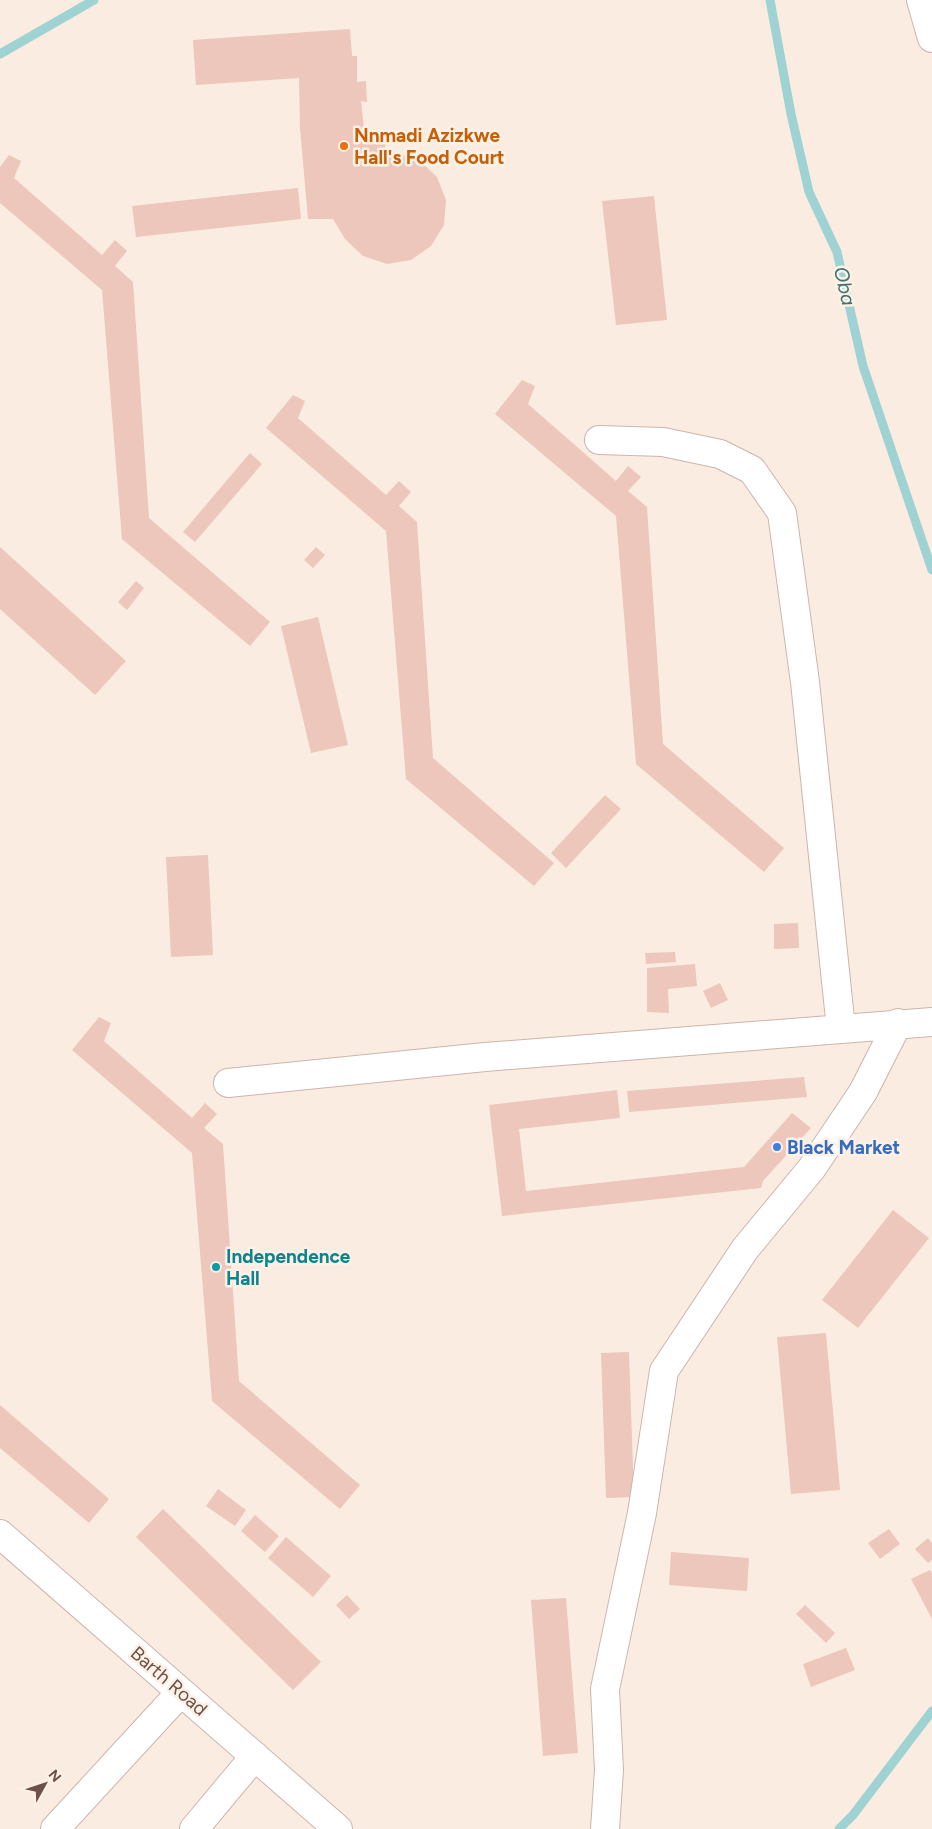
<svg xmlns="http://www.w3.org/2000/svg" width="932" height="1829" viewBox="0 0 932 1829" font-family="Figtree,sans-serif">
	<style>
		.lines { fill: none; stroke-linecap: round; stroke-linejoin: round }
		.stream { stroke: #9fd2d2; stroke-width: 9 }
		.building { fill: #edc7bb }
		.minor-casing { stroke: #cbb5ac; stroke-width: 30 }
		.minor { stroke: #fff; stroke-width: 28 }
		.food-dot { fill: #e8710a; stroke: #fdf1e6; stroke-width: 2 }
		.shop-dot { fill: #3f7fe0; stroke: #fdf1e6; stroke-width: 2 }
		.culture-dot { fill: #0f9aa8; stroke: #fdf1e6; stroke-width: 2 }
		.labels { text-anchor: middle; dominant-baseline: central; stroke-width: 5; stroke-linejoin: round; paint-order: stroke }
		.food-label { font-size: 19px; font-weight: bold; fill: #c56008; stroke: #fdf1e6; text-anchor: start }
		.shop-label { font-size: 19px; font-weight: bold; fill: #366cbe; stroke: #fdf1e6; text-anchor: start }
		.culture-label { font-size: 19px; font-weight: bold; fill: #0d838f; stroke: #fdf1e6; text-anchor: start }
		.street-label { font-size: 19px; fill: #6e514a; stroke: #fdf1e6 }
		.water-label { font-size: 20px; font-style: italic; fill: #407273; stroke: #fdf1e6 }
	</style>
	<rect width="100%" height="100%" fill="#faece1"/>
	<g class="lines">
		<path class="stream" d="M770 0 791 114 809 192 837 252 863 366 932 570
			M0 54 94 0
			M839 1829 853 1815 932 1711"/>
	</g>
	<path class="building" d="M350 29 352 56H357V82L366 81 367 102 361 101 365 137 384 136 386 154 395 153 419 160 437 177 446 200 444 225 431 246 411 260 387 264 363 256 345 239 333 219H308L300 128 299 78 196 85 193 40Z
		M9 155 21 161 14 178 102 255 115 240 127 251 115 266 133 282 149 518 270 622 250 646 122 539 102 290 0 203V167Z
		M298 188 301 219 136 237 132 206Z
		M654 196 667 320 616 325 602 201Z
		M522 380 535 386 528 404 616 481 628 466 641 477 628 491 647 507 663 744 784 848 764 872 636 764 616 516 495 414Z
		M293 395 305 401 298 418 386 495 399 481 411 492 399 506 417 522 433 758 554 863 534 886 406 779 386 531 266 428Z
		M250 453 262 464 195 542 183 532Z
		M0 547 126 661 95 695 0 609Z
		M316 547 325 555 313 568 304 560Z
		M136 581 144 588 127 610 118 602Z
		M318 617 348 745 311 753 281 626Z
		M605 795 621 809 566 868 551 853Z
		M208 855 213 955 171 957 166 857Z
		M798 923 799 948 774 949V924Z
		M675 952 676 962 646 964 645 953Z
		M695 964 697 986 668 989 669 1013 647 1012V968Z
		M720 983 728 1000 711 1008 703 991Z
		M99 1017 111 1023 104 1041 192 1118 205 1103 217 1114 204 1128 223 1144 239 1381 360 1485 340 1509 212 1401 192 1153 72 1050Z
		M804 1077 807 1097 629 1112 627 1091Z
		M617 1090 620 1118 519 1129 526 1191 744 1167 792 1113 811 1128 763 1181 761 1188 502 1216 489 1105Z
		M893 1210 929 1238 858 1328 822 1300Z
		M826 1333 840 1490 791 1494 777 1337Z
		M629 1352 634 1497 606 1498 601 1353Z
		M0 1405 109 1499 89 1523 0 1448Z
		M218 1489 246 1510 235 1526 206 1506Z
		M163 1509 321 1662 293 1690 136 1537Z
		M255 1515 279 1536 265 1552 241 1531Z
		M889 1529 900 1544 880 1559 868 1543Z
		M286 1537 331 1576 313 1597 268 1558Z
		M928 1538 932 1543V1560L928 1563 915 1549Z
		M671 1552 749 1558 747 1591 669 1585Z
		M930 1570 932 1573V1619L911 1579Z
		M347 1595 360 1609 349 1619 336 1605Z
		M566 1598 578 1753 543 1756 531 1600Z
		M805 1605 835 1633 826 1643 796 1614Z
		M846 1648 855 1670 811 1687 803 1664Z"/>
	<g class="lines">
		<defs>
			<path id="minor" d="M921 0 932 38
				M599 440 663 442 720 454 752 470 782 513 805 682 841 1029
				M228 1083 485 1057 932 1022
				M0 1534 338 1829
				M55 1829 181 1692
				M194 1829 255 1756
				M605 1829 609 1770 605 1689 642 1513 664 1371 745 1249 812 1168 863 1092 898 1023"/>
		</defs>
		<use href="#minor" class="minor-casing"/>
		<use href="#minor" class="minor"/>
	</g>
	<circle class="food-dot" cx="344" cy="146" r="5"/>
	<circle class="shop-dot" cx="777" cy="1147" r="5"/>
	<circle class="culture-dot" cx="216" cy="1267" r="5"/>
	<g class="labels">
		<g class="food-label">
			<text x="354" y="135">Nnmadi Azizkwe<tspan x="354" dy="22">Hall's Food Court</tspan></text>
		</g>
		<g class="shop-label">
			<text x="787" y="1147">Black Market</text>
		</g>
		<g class="culture-label">
			<text x="226" y="1256">Independence<tspan x="226" dy="22">Hall</tspan></text>
		</g>
		<g class="street-label">
			<text transform="translate(169 1681) rotate(41)">Barth Road</text>
		</g>
		<g class="water-label">
			<text transform="translate(845 286) rotate(77)">Oba</text>
		</g>
	</g>
	<g transform="translate(45 1784) rotate(50)" stroke="#fdf1e6" stroke-width="4" paint-order="stroke">
	<path d="M0-4L9 19L0 12L-9 19Z" fill="#6e514a"/>
	<text y="-8" font-size="14" font-weight="bold" text-anchor="middle" fill="#6e514a">N</text>
	</g>
</svg>
